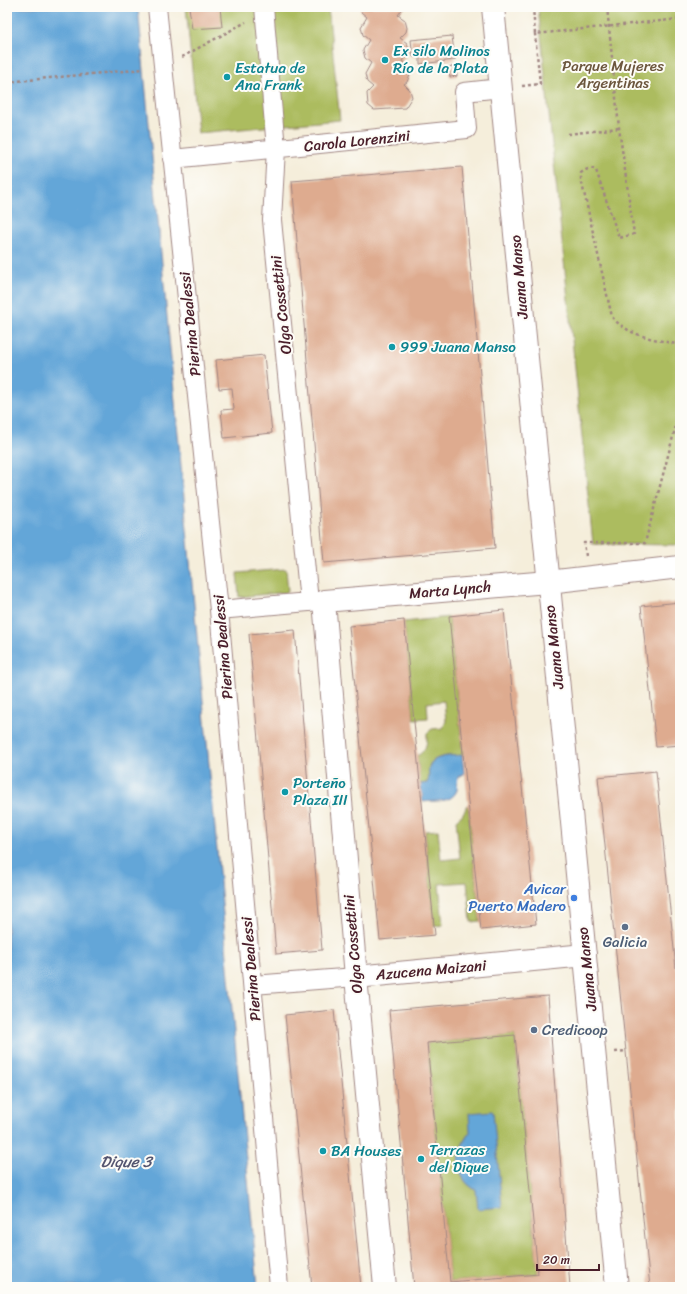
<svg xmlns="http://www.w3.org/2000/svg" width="687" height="1294" viewBox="0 0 687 1294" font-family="Sriracha,sans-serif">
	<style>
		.green { fill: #acbc5f; stroke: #7b6e45; fill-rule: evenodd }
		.water { fill: #64a6d8; stroke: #576282 }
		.building { fill: #deab8f; fill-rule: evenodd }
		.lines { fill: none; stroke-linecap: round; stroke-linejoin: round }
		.pedestrian-casing { stroke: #a08683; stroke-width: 20 }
		.minor-casing { stroke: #a08683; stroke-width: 24 }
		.tertiary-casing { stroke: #a08683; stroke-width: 24 }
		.path { stroke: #a08683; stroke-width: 2.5; stroke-dasharray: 3 3; stroke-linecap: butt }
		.pedestrian { stroke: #fff; stroke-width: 18 }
		.minor { stroke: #fff; stroke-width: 22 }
		.tertiary { stroke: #fff; stroke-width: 22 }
		.culture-dot { fill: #0f9aa8; stroke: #fdfcf7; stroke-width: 1.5 }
		.shop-dot { fill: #3f7fe0; stroke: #fdfcf7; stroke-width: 1.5 }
		.service-dot { fill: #5c6f8a; stroke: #fdfcf7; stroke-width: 1.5 }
		.labels { text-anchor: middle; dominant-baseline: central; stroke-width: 4; stroke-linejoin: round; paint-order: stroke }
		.culture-label { font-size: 15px; fill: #0d838f; stroke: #fdfcf7; text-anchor: start }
		.park-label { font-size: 15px; fill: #6c563d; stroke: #fdfcf7 }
		.street-label { font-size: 15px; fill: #4a1f2b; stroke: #fdfcf7 }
		.shop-label { font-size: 15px; fill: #366cbe; stroke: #fdfcf7; text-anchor: end }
		.service-label { font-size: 15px; fill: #4e5e75; stroke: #fdfcf7 }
		.water-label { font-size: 16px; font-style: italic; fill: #545570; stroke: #fdfcf7 }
	</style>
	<rect width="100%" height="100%" fill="#fdfcf7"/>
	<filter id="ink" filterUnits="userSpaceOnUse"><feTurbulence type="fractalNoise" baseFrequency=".025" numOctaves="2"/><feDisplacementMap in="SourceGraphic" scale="8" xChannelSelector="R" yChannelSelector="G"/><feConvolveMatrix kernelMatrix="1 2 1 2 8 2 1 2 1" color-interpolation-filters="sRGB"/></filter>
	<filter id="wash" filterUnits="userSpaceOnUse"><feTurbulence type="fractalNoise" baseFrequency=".012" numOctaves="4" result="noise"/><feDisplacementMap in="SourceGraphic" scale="16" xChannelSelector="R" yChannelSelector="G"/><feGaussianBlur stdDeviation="0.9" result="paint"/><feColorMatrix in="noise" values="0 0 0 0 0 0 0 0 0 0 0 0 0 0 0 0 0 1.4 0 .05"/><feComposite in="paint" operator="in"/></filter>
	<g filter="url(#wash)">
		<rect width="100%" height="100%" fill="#f5eedb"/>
		<path class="green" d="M186 7H328L340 120 198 133Z
			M538 7H680V545L593 544Z
			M286 569 288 592 239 597 237 573Z
			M449 617 463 756C454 755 431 755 429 767 429 773 430 778 427 783L420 784 417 756C427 750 427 743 427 733L432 729 443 728 446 721 444 701 427 703 428 718 414 719 404 622Z
			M468 805 480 921 471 922 467 882 439 884 443 925 434 926 425 831 438 830 441 860 460 858 456 820 462 815Z
			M515 1035 538 1274 450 1282 427 1043ZM470 1132 476 1190C452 1178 456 1149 470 1132Z"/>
		<path class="water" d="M7 7H138L258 1287H7Z
			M462 755 464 774 458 777C457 781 458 786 457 790 452 804 435 800 423 802L421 784 427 783C430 778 428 773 429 768 431 755 452 756 462 755Z
			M493 1111 502 1207 478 1209 476 1190C453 1178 456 1150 470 1132L469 1113Z"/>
		<g id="blocks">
			<path class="building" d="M189 7H220L222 27 192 29Z
				M360 7H404L398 15 405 20 407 28 406 32 400 38 407 43 409 51 402 61 408 66 410 74 407 82 404 84 410 90 412 97 405 108 374 110 368 105 367 93 373 87 367 82 365 74 371 63 365 58 363 50 369 40 363 35 361 27 367 17 361 12Z
				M452 36 455 60 420 64V56L413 57 411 40Z
				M456 66 457 76 450 77 448 67Z
				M462 167 495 548 324 563 292 181Z
				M264 355 272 433 224 438 221 410 234 409 232 388 219 389 216 360Z
				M680 602V745L656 747 641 606Z
				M504 610 536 924 481 930 449 616Z
				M404 620 435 935 380 940 349 626Z
				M295 630 322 950 276 954 249 634Z
				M656 771 676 969 680 968V1287H650L598 777Z
				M548 996 570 1287H414L389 1010ZM515 1035 538 1274 450 1282 427 1043Z
				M334 1010 361 1287H312L285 1015Z"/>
		</g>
	</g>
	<g filter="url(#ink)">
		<use href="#blocks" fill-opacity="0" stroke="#a08683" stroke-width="1"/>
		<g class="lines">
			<defs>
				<path id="pedestrian" d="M157 7 219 610 279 1287
					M264 7 276 149 272 220 309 602
					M172 159 467 129 464 92 501 88
					M219 610 320 601
					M253 985 356 977"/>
				<path id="minor" d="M356 977 585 955
					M385 1287 356 977 324 601 548 582"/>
				<path id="tertiary" d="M493 7 617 1287
					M548 582 680 567"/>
			</defs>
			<use href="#pedestrian" class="pedestrian-casing"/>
			<use href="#minor" class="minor-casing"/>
			<use href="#tertiary" class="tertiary-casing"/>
			<path class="path" d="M533 7 535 34
				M607 7 619 128 634 234 619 238 596 170C591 167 586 169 581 173V179L612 317C629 337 656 339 680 345
				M182 57 246 22
				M7 82 144 69
				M522 86 540 84 535 34 680 19
				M568 134 619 128
				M586 556 584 543H645L680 410
				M615 1052 626 1051"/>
			<use href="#pedestrian" class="pedestrian"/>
			<use href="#minor" class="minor"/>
			<use href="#tertiary" class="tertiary"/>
		</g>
	</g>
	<g class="culture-dot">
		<circle cx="385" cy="60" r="4"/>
		<circle cx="227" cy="77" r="4"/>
		<circle cx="392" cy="347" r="4"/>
		<circle cx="285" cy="792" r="4"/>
		<circle cx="323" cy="1151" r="4"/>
		<circle cx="421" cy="1159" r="4"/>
	</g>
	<circle class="shop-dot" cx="574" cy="898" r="4"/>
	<g class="service-dot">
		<circle cx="625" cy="927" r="4"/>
		<circle cx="534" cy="1030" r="4"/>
	</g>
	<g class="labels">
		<g class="culture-label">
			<text x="393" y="51">Ex silo Molinos<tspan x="393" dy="17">Río de la Plata</tspan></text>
			<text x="235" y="68">Estatua de<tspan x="235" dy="17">Ana Frank</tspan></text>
			<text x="400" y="347">999 Juana Manso</text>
			<text x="293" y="783">Porteño<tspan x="293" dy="17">Plaza III</tspan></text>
			<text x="429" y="1150">Terrazas<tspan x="429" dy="17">del Dique</tspan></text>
			<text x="331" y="1151">BA Houses</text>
		</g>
		<g class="park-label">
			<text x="613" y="66">Parque Mujeres<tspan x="613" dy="17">Argentinas</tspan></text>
		</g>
		<g class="street-label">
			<text transform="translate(357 141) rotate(-6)">Carola Lorenzini</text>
			<text transform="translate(519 277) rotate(-95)">Juana Manso</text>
			<text transform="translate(281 305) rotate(-96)">Olga Cossettini</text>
			<text transform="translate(190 324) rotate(-96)">Pierina Dealessi</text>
			<text transform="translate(450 590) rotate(-5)">Marta Lynch</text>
			<text transform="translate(223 647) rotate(-95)">Pierina Dealessi</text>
			<text transform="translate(554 647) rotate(-96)">Juana Manso</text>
			<text transform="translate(353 944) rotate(-95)">Olga Cossettini</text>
			<text transform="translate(251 969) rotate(-95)">Pierina Dealessi</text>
			<text transform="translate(587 969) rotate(-96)">Juana Manso</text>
			<text transform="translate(431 970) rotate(-5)">Azucena Maizani</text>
		</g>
		<g class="shop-label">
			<text x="566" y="889">Avicar<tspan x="566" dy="17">Puerto Madero</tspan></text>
		</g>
		<g class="service-label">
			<text x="625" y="942">Galicia</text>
			<text x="542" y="1030" text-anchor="start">Credicoop</text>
		</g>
		<g class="water-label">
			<text x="126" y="1161">Dique 3</text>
		</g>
	</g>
	<rect width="687" height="1294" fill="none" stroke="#fdfcf7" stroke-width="24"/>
	<path d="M537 1264v6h62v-6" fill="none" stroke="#4a1f2b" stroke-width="2"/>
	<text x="543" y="1264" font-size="12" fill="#4a1f2b" stroke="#fdfcf7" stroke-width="3" paint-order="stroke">20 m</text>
</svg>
